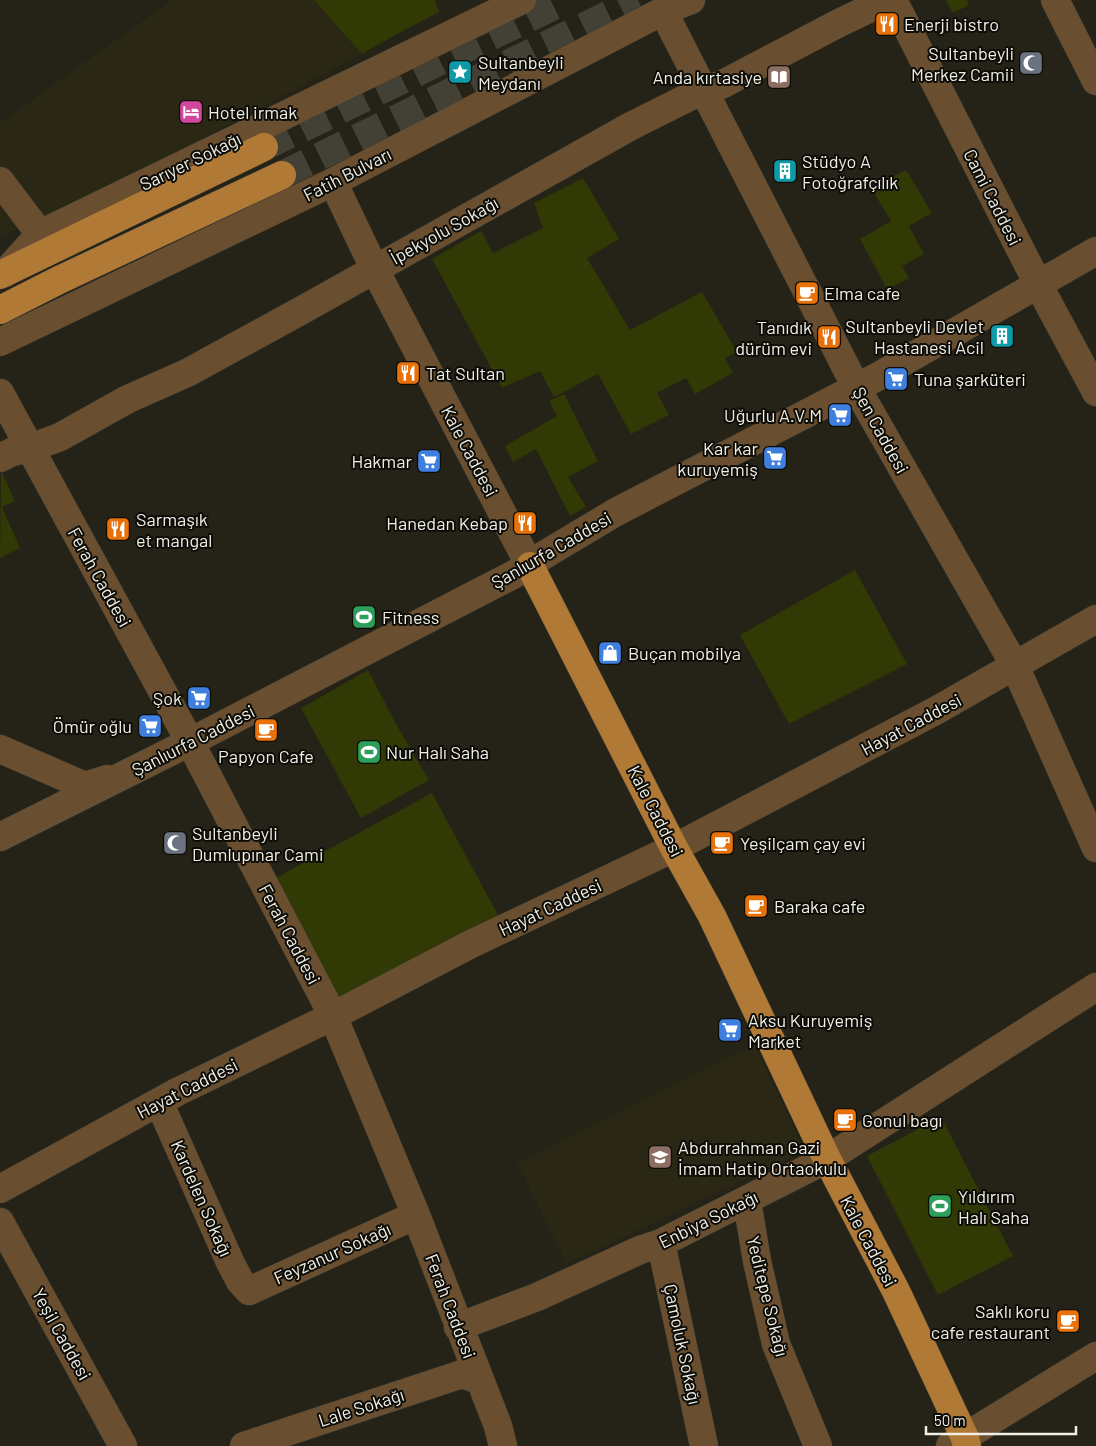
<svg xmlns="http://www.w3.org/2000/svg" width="1096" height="1446" viewBox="0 0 1096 1446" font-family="Barlow,sans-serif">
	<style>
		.built { fill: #2b2715 }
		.green { fill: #313905 }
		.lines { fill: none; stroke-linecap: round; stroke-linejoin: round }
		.major-tunnel { stroke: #434136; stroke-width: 28; stroke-dasharray: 28 14; stroke-linecap: butt }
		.minor-casing { stroke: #413f34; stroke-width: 29 }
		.major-casing { stroke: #413f34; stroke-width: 29 }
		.minor { stroke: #694f30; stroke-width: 28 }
		.major { stroke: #b07936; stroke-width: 28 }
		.labels { text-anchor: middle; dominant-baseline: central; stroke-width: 4; stroke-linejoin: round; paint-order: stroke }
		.poi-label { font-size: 18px; fill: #f0efe7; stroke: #0d0c07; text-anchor: start }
		.street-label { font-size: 18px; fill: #f0efe7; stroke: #0d0c07 }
	</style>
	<rect width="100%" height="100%" fill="#252217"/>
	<path class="built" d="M172 0H314L362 54 185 148 0 237V123Z
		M754 1044 805 1151 567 1264 517 1163Z"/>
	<path class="green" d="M314 0H435L439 12 386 40 362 54Z
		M946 0H967L969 5 953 13Z
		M906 170 932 213 909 226 924 254 902 266 909 278 887 289 860 239 891 221 871 188Z
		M583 178 619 239 587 258 630 330 702 292 737 352 725 358 733 373 695 394 686 378 657 393 669 415 631 434 598 374 554 397 540 371 502 388 432 259 481 231 493 253 543 228 534 203Z
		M564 394 598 461 568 477 586 507 570 516 536 449 513 462 505 446 557 416 549 401Z
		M1 470 15 501 2 507 20 548 0 558Z
		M855 570 907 664 789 724 740 635Z
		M368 670 396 724 429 780 361 818 301 708Z
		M432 793 498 915 337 1002 274 879Z
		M941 1117 1013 1256 938 1295 867 1156Z"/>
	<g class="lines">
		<path class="major-tunnel" d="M264 147 566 0
			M282 175 638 0"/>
		<defs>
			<path id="minor" d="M893 0 1038 284 1096 392
				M1055 0 1096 81
				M663 11 856 387 1015 666 1096 848
				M0 181 40 234
				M333 182 374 268 530 566
				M5 273 40 234 522 0
				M0 342 333 182 663 11 691 0
				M0 393 190 742 333 1016 416 1215 498 1426 503 1446
				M0 458 12 452 30 448 60 437 128 399 187 373 304 309 631 126 703 90 721 85 839 23 887 0
				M0 749 85 786 107 779
				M0 837 190 742 530 566 539 558 616 512 877 377 1096 251
				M159 1102 230 1262 240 1281 249 1291 416 1215
				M0 1189 177 1092 333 1016 471 944 674 848 937 710 1096 619
				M747 1201 757 1261 776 1344 818 1446
				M0 1222 123 1446
				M661 1243 704 1446
				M458 1327 537 1297 640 1250 661 1243 827 1159 1096 987
				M244 1446 462 1374 479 1380
				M950 1446 1096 1356"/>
			<path id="major" d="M0 275 264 147
				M0 310 59 280 282 175
				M530 566 674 848 712 916 827 1159 896 1291 965 1438 967 1446"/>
		</defs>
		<use href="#minor" class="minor-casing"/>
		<use href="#major" class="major-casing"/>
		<use href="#minor" class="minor"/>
		<use href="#major" class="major"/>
	</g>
	<defs>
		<symbol id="restaurant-square" viewBox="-11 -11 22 22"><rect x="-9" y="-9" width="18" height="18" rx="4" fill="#e8710a" stroke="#0d0c07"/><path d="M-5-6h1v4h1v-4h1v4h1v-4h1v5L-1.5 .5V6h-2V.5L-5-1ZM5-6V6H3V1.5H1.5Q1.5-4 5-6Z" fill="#fff"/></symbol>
		<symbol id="mosque-square" viewBox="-11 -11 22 22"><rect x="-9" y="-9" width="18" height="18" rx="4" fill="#6b7280" stroke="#0d0c07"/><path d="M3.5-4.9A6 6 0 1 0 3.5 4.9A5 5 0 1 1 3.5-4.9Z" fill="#fff"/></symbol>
		<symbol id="sight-square" viewBox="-11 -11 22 22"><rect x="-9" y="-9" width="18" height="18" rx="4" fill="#0f9aa8" stroke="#0d0c07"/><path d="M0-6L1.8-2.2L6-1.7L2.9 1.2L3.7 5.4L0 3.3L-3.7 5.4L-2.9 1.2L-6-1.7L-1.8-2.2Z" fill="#fff"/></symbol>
		<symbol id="library-square" viewBox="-11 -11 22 22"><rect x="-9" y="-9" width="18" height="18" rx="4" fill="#8d6e63" stroke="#0d0c07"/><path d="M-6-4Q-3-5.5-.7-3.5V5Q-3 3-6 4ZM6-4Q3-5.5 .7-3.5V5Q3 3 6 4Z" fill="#fff"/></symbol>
		<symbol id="hotel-square" viewBox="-11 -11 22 22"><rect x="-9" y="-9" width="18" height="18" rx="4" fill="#d1479c" stroke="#0d0c07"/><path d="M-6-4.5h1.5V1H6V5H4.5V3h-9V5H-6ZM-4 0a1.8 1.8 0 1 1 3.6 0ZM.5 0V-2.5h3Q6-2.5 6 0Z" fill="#fff"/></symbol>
		<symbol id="building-square" viewBox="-11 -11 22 22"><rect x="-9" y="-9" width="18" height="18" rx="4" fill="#0f9aa8" stroke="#0d0c07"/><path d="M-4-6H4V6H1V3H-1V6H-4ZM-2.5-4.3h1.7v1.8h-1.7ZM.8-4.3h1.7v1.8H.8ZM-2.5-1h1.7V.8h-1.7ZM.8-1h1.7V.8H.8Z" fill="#fff"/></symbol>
		<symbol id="cafe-square" viewBox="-11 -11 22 22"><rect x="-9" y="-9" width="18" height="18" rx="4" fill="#e8710a" stroke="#0d0c07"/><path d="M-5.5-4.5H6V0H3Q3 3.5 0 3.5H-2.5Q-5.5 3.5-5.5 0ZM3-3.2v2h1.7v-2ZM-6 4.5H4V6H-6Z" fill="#fff"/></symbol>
		<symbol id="supermarket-square" viewBox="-11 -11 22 22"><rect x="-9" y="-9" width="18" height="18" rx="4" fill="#3f7fe0" stroke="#0d0c07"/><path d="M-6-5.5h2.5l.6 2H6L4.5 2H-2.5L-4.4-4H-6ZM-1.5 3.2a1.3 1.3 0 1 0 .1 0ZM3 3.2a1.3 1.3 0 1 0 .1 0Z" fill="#fff"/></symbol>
		<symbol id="stadium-square" viewBox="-11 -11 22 22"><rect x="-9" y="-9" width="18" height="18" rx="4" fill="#2e9e5b" stroke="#0d0c07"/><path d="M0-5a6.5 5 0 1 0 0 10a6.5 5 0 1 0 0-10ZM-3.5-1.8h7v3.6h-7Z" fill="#fff"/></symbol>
		<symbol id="shop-square" viewBox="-11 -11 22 22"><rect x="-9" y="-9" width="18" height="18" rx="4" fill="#3f7fe0" stroke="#0d0c07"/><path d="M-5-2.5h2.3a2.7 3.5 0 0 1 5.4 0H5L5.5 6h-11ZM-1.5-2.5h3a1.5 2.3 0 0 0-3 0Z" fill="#fff"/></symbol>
		<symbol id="school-square" viewBox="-11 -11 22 22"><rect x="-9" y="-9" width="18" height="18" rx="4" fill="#8d6e63" stroke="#0d0c07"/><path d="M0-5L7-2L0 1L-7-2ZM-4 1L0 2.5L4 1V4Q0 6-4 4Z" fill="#fff"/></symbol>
	</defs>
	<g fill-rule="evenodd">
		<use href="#restaurant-square" x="873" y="10" width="28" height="28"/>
		<use href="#mosque-square" x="1017" y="49" width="28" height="28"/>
		<use href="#sight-square" x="446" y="58" width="28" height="28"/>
		<use href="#library-square" x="765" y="63" width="28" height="28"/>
		<use href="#hotel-square" x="177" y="98" width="28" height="28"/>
		<use href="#building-square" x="771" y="157" width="28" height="28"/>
		<use href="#cafe-square" x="793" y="279" width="28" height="28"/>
		<use href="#building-square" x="988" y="322" width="28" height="28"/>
		<use href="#restaurant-square" x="815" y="323" width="28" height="28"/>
		<use href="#restaurant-square" x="394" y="359" width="28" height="28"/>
		<use href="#supermarket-square" x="882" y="365" width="28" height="28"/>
		<use href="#supermarket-square" x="826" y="401" width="28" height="28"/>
		<use href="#supermarket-square" x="761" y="444" width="28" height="28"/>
		<use href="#supermarket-square" x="415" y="447" width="28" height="28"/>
		<use href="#restaurant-square" x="511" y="509" width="28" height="28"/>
		<use href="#restaurant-square" x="104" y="515" width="28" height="28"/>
		<use href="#stadium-square" x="350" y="603" width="28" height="28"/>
		<use href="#shop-square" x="596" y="639" width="28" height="28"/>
		<use href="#supermarket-square" x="185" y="684" width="28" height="28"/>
		<use href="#supermarket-square" x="136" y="712" width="28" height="28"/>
		<use href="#cafe-square" x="252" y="716" width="28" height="28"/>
		<use href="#stadium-square" x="355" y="738" width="28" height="28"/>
		<use href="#mosque-square" x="161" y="829" width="28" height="28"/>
		<use href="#cafe-square" x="708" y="829" width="28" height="28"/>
		<use href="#cafe-square" x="742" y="892" width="28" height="28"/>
		<use href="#supermarket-square" x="716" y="1016" width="28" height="28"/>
		<use href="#cafe-square" x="831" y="1106" width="28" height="28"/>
		<use href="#school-square" x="646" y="1143" width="28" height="28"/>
		<use href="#stadium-square" x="926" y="1192" width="28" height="28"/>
		<use href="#cafe-square" x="1054" y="1307" width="28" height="28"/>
	</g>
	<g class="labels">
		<g class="poi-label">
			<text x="904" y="24">Enerji bistro</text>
			<text x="1014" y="53" text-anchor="end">Sultanbeyli<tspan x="1014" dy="21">Merkez Camii</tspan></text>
			<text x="478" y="62">Sultanbeyli<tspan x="478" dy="21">Meydanı</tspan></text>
			<text x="762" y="77" text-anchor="end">Anda kırtasiye</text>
			<text x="208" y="112">Hotel irmak</text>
			<text x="802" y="161">Stüdyo A<tspan x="802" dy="21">Fotoğrafçılık</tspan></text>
			<text x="824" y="293">Elma cafe</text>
			<text x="984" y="326" text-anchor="end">Sultanbeyli Devlet<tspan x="984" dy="21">Hastanesi Acil</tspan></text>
			<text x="812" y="327" text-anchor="end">Tanıdık<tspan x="812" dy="21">dürüm evi</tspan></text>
			<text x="426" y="373">Tat Sultan</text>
			<text x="914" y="379">Tuna şarküteri</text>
			<text x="822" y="415" text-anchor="end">Uğurlu A.V.M</text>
			<text x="758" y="448" text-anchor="end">Kar kar<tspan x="758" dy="21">kuruyemiş</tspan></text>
			<text x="412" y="461" text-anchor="end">Hakmar</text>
			<text x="136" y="519">Sarmaşık<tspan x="136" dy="21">et mangal</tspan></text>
			<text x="508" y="523" text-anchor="end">Hanedan Kebap</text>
			<text x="382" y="617">Fitness</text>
			<text x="628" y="653">Buçan mobilya</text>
			<text x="182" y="698" text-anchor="end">Şok</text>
			<text x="132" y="726" text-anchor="end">Ömür oğlu</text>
			<text x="386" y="752">Nur Halı Saha</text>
			<text x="266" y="756" text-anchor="middle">Papyon Cafe</text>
			<text x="192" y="833">Sultanbeyli<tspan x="192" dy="21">Dumlupınar Cami</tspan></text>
			<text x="740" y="843">Yeşilçam çay evi</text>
			<text x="774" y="906">Baraka cafe</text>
			<text x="748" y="1020">Aksu Kuruyemiş<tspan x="748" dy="21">Market</tspan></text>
			<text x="862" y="1120">Gonul bagı</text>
			<text x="678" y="1147">Abdurrahman Gazi<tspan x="678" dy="21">İmam Hatip Ortaokulu</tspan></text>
			<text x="958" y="1196">Yıldırım<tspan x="958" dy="21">Halı Saha</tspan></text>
			<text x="1050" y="1311" text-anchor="end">Saklı koru<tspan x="1050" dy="21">cafe restaurant</tspan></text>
		</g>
		<g class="street-label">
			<text transform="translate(190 161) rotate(-26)">Sarıyer Sokağı</text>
			<text transform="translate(347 174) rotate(-27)">Fatih Bulvarı</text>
			<text transform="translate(993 197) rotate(63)">Cami Caddesi</text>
			<text transform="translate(444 230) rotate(-29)">İpekyolu Sokağı</text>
			<text transform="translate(881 430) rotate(61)">Şen Caddesi</text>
			<text transform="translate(470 451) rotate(62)">Kale Caddesi</text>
			<text transform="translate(551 550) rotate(-30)">Şanlıurfa Caddesi</text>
			<text transform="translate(100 577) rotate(61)">Ferah Caddesi</text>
			<text transform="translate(911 724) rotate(-28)">Hayat Caddesi</text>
			<text transform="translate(193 740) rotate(-27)">Şanlıurfa Caddesi</text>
			<text transform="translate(656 811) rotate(63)">Kale Caddesi</text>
			<text transform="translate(550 907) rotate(-25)">Hayat Caddesi</text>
			<text transform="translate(290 934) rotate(62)">Ferah Caddesi</text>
			<text transform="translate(187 1088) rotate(-27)">Hayat Caddesi</text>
			<text transform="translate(202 1198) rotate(66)">Kardelen Sokağı</text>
			<text transform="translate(708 1219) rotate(-26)">Enbiya Sokağı</text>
			<text transform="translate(869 1241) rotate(62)">Kale Caddesi</text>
			<text transform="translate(332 1253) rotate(-24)">Feyzanur Sokağı</text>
			<text transform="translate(768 1296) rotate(76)">Yeditepe Sokağı</text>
			<text transform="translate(451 1306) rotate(69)">Ferah Caddesi</text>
			<text transform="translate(62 1334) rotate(61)">Yeşil Caddesi</text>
			<text transform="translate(683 1344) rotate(78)">Çamoluk Sokağı</text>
			<text transform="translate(361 1407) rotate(-18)">Lale Sokağı</text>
		</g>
	</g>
	<path d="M926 1426v8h150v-8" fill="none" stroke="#f0efe7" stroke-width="2.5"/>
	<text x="934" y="1426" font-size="15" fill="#f0efe7" stroke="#0d0c07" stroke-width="4" paint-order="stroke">50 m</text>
</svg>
